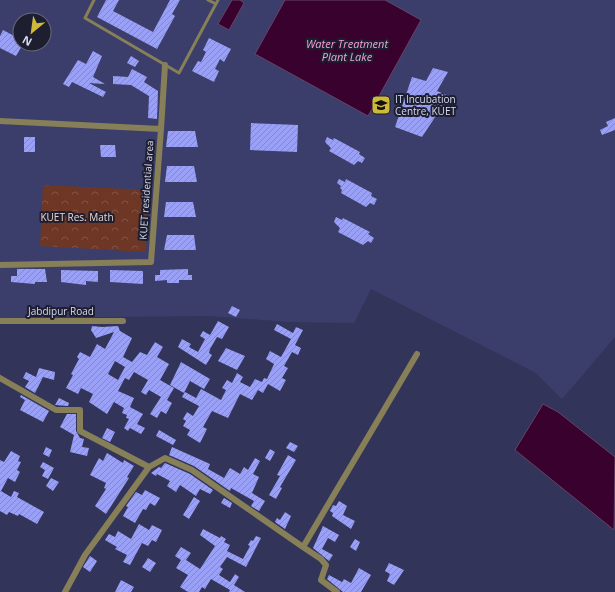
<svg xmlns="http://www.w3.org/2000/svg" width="615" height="592" viewBox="0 0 615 592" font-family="'Open Sans',sans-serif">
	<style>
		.built { fill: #3b3e6a; fill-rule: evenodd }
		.park { fill: url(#park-crowns) }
		.water { fill: #39012d; stroke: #684268 }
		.building { fill: url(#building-hatch); fill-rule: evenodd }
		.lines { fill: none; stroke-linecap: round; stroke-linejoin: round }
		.service { stroke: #867f58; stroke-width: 3 }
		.minor { stroke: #867f58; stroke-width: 6 }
		.labels { text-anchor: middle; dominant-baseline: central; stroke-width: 4; stroke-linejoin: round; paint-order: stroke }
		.poi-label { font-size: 10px; fill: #d7daf2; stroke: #1d1e2f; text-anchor: start }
		.street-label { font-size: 10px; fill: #d7daf2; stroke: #1d1e2f }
		.park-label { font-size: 10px; fill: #eed5cc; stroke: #1d1e2f }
		.water-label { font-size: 11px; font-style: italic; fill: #f6a1da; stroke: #1d1e2f }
	</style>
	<defs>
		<pattern id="park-crowns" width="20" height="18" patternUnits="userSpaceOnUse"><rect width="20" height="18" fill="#6e3725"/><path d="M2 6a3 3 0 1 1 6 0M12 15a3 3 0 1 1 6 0" fill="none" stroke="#825345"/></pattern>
		<pattern id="building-hatch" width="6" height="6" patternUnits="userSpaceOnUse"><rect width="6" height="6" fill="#9aa0f6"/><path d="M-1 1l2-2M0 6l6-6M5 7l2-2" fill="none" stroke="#8488cb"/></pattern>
	</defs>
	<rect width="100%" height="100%" fill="#323459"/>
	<path class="built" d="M0 0H615V337L562 399 536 373 371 289 354 323 289 322 210 316 0 318ZM20 20H44V44H20Z"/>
	<path class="park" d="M43 185 149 190 146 252 40 246Z"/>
	<path class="water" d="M232 0H240L244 3 229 30 218 24Z
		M285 0H385L421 20 368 116 255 54Z
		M543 404 558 412 615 457 614 530 515 450Z"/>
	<path class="building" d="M106 0H119L113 11 153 32 170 0H180L172 14 175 16 157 49 97 17Z
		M3 30 20 39V44H23L16 56 0 48V36Z
		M209 38 231 49 224 62 220 59 215 69 219 71 214 82 192 71 198 61 201 62 206 52 203 50Z
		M93 51 102 56 93 77 105 84 89 83 106 92 103 97 72 82 69 87 63 84 78 60 86 64Z
		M131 56 139 61 135 67 127 63Z
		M433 68 448 72 437 91 449 96 422 137 395 127 412 77 426 81Z
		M132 69 147 77 144 82 158 91 157 119 148 118 149 96 131 85 113 84V76L128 77Z
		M615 118V130L602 135 600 130 608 126 606 122Z
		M251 123 298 125 297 152 250 150Z
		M168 131H195L198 147H166Z
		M24 137H35V152H24Z
		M327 137 333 140 334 138 360 152 359 154 365 158 362 163 358 161 354 165 329 151 331 148 325 142Z
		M100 145H115L116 157H101Z
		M167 166H194L197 182H165Z
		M339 179 345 182 346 179 372 193 371 196 377 199 374 205 370 203 366 207 341 193 342 190 340 188 341 186 337 183Z
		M166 202H193L196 217H164Z
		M336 217 342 220 343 218 370 232 368 234 374 238 371 243 368 241 363 245 338 232 340 228 334 222Z
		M167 235H194L196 250H164Z
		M17 269H45L47 282H35V284L11 282V276H17Z
		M188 269V275H192V280H179V283H167V280L155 281V275H160V270Z
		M61 270 98 271V282L86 281V285L61 282Z
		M110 270 143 271V284L110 282Z
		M232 306 240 310 236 317 228 313Z
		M218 321 229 327 222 339 217 337 210 349 209 353 212 355 206 365 178 347 182 339 191 344 189 347 198 352 205 339 200 336 203 331 210 335Z
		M277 324 293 333 296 327 303 330 295 345 301 348 298 355 292 352 284 366 288 368 282 378 286 380 280 391 268 384 263 393 258 390 252 400 240 394 228 418 212 411 203 427 207 429 200 443 187 435 190 430 183 426 186 421 183 419 187 412 193 416 199 406 182 397 185 392 196 398 201 389 221 400 226 390 222 388 227 380 232 383 237 373 243 377 240 382 250 387 255 379 262 382 264 378 267 379 274 364 266 359 270 351 281 357 291 339 274 330Z
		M92 326 102 327 118 326 120 331 132 338 123 357 132 362 140 352 147 355 155 342 163 347 157 357 169 364 160 380 174 388 167 400 172 403 166 414 161 411 157 418 150 414 161 397 149 390 146 395 141 392 148 380 134 372 129 380 125 378 118 391 134 398 130 407 143 414 137 424 145 428 141 434 130 428 128 431 124 428 129 419 126 418 127 415 122 413 124 408 114 402 107 414 89 402 93 394 81 388 78 394 66 388 73 375 71 374 79 359 77 357 80 352 90 357 97 344 105 349 114 332 96 338 91 330ZM115 361 125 367 118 380 108 374Z
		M226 348 245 356 237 370 218 361Z
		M181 362 210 379 204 389 190 381 184 393 170 385Z
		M39 368 55 372 54 380 43 377 35 393 25 387 29 381 23 378 26 372 36 377Z
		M21 395 49 411 43 422 20 410 25 400 20 397Z
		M59 398 69 403 68 406 55 405Z
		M67 414H76V431L80 438 84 439 82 447 89 448 87 456 70 452 74 435 60 427Z
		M107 428 115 432 110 442 102 438Z
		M159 430 176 440 173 445 156 436Z
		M290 442 298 446 294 452 286 448Z
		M46 447 52 450 49 457 43 454Z
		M172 447 210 464 208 469 224 478 230 468 240 474 244 467 248 470 255 458 260 461 253 474 259 477 252 493 265 501 259 511 251 506 254 501 231 488 230 491 194 466 169 455Z
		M270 449 275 452 270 461 265 458Z
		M11 451 20 456 18 461 21 462 17 470 20 472 15 482 8 478 1 491 11 497 14 491 19 493 17 497 44 512 37 524 19 514 18 516 9 512 7 515 0 511V460L4 462Z
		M107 453 123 463 124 460 134 466 127 477 129 478 106 514 95 506 106 489 104 488 106 483 90 475 99 458 103 461Z
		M288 455 296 460 280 487 282 488 276 499 269 495 280 476 277 475Z
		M43 462 54 468 48 479 42 476 45 470 40 467Z
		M165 463 190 474 213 490 210 494 200 489 196 496 180 485 176 492 167 486 170 481 157 474 156 476 151 473 159 467 161 468Z
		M51 478 59 482 53 491 46 486Z
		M145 490 160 498 155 506 150 503 146 510 143 509 135 523 123 516 128 507 126 506 136 492 142 495Z
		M194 497 200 501 189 519 183 515Z
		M224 498 232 503 230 508 221 503Z
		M339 501 347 506 343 515 355 521 351 529 332 516 333 513 330 511 333 505 336 506Z
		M285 512 291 516 285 529 275 522 277 518 280 520Z
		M139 524 149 530 152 525 162 530 156 542 152 540 148 546 142 543 130 565 123 562 127 555 115 549 117 547 105 540 109 534 115 537 118 531 131 539Z
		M323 526 339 535 335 542 328 538 322 549 333 555 329 561 313 548Z
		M203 529 220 538 221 536 226 539 224 542 230 545 227 551 243 559 250 546 248 545 251 540 253 541 256 536 261 538 246 567 227 557 220 567 223 569 219 575 230 582 235 574 239 577 234 585 245 592H229L230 590 211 579 205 589 202 587 199 592H188L180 587 188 575 176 568 181 560 175 556 181 547 191 553 186 560 200 569 215 546 200 535Z
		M355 539 360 542 356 551 350 547Z
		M90 556 97 561 90 572 83 567Z
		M148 558 156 563 150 572 142 567Z
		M389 563 404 570 394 585 387 581 390 574 385 571Z
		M359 568 371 575 361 592H343L327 579 329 575 342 582 344 579 351 583Z
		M121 580 134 587 131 592H115Z"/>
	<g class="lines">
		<path class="service" d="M94 0 85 18 179 73 218 0
			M208 0 216 4"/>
		<path class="minor" d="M0 121 161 129 151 262 0 265
			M161 129 165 65
			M0 321H123
			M0 378 56 410H80V431L149 467 85 555 65 592
			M149 467 165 458 192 470 303 547
			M337 592 321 580 326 565 321 559 303 547 417 354"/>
	</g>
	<defs>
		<symbol id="university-square" viewBox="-11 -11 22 22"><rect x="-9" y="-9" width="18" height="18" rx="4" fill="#ceb938" stroke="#1d1e2f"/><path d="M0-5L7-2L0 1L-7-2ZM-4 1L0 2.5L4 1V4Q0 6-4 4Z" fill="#111"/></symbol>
	</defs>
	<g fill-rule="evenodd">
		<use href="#university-square" x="370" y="94" width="22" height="22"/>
	</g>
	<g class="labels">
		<g class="poi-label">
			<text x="395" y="99">IT Incubation<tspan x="395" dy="12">Centre, KUET</tspan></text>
		</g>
		<g class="street-label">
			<text transform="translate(146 190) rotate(-86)">KUET residential area</text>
			<text x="61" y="311">Jabdipur Road</text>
		</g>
		<g class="park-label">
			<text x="77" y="217">KUET Res. Math</text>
		</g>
		<g class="water-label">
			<text x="347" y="43">Water Treatment<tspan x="347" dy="13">Plant Lake</tspan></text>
		</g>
	</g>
	<g transform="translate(32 32) rotate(209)"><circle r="19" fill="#1d1e2f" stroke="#67697d"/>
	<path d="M0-3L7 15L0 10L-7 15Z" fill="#ceb938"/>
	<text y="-6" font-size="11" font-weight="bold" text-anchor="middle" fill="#d7daf2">N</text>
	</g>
</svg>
